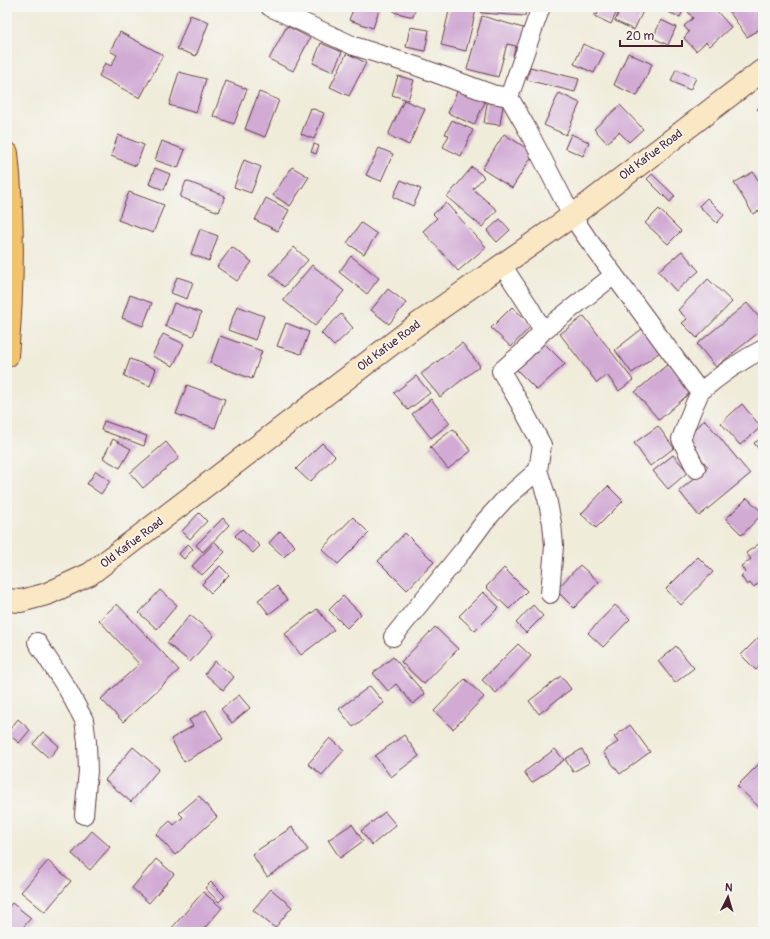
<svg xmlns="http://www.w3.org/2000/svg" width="770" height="939" viewBox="0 0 770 939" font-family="Pangolin,sans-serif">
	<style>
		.building { fill: #d2abd5 }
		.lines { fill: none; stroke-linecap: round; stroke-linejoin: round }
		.street-casing { stroke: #633e45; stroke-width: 20 }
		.secondary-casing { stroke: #633e45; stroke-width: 24 }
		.highway-casing { stroke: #633e45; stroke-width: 24 }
		.street { stroke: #fff; stroke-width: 18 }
		.secondary { stroke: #fae7c3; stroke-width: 22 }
		.highway { stroke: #f2c36a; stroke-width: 22 }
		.labels { text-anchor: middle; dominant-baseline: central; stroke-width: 3.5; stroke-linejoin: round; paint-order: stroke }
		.street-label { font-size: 12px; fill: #4a1f2b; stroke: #f6f6f2 }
	</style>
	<rect width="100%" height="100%" fill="#f6f6f2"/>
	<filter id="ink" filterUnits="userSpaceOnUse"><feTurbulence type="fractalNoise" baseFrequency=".025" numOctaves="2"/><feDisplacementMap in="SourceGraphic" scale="8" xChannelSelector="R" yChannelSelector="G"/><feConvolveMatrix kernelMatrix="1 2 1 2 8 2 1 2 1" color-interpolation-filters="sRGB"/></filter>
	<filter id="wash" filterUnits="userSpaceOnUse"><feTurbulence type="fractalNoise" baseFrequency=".012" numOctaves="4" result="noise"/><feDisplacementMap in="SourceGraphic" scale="16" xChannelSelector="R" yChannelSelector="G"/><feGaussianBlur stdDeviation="0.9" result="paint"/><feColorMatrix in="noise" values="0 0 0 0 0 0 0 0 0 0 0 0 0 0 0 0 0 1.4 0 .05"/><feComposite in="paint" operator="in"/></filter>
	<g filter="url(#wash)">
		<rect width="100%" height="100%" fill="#f0ecda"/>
		<g id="blocks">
			<path class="building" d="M354 7H380L373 28 349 20Z
				M395 7H416L413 17 394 12Z
				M450 7H462L476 10 466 51 441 45Z
				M481 7H526L525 16 481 13Z
				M601 7H619L611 24 594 16 595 14 597 15Z
				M621 7H645L634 30 615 21Z
				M665 7H685L680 17 663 10Z
				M694 7H713L731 27 710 46 706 42 696 51 684 38 689 32 684 26 693 18 688 12Z
				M726 7H763V27L747 37Z
				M190 15 209 22 196 56 177 49Z
				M482 16 530 30 522 57 513 55 516 46 507 44 498 77 467 69Z
				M661 20 676 27 668 45 653 38Z
				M287 26 310 38 293 71 269 59Z
				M410 27 429 30 425 51 406 47Z
				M120 32 163 55 140 98 99 76 105 63 111 66 117 55 110 51Z
				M321 43 342 52 333 72 313 63Z
				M583 44 604 53 594 73 574 64Z
				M347 53 366 63 349 96 330 87Z
				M628 53 652 64 637 96 614 85Z
				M530 67 579 79 575 92 527 80Z
				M676 69 696 78 690 90 671 81Z
				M179 72 206 79 196 113 169 105Z
				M398 76 414 80 408 100 392 95Z
				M226 81 247 89 234 124 213 116Z
				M459 87 486 100 474 125 448 113Z
				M259 92 279 100 265 137 245 129Z
				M559 93 580 103 566 135 544 125Z
				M488 97 504 99 500 125 484 123Z
				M404 100 425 109 409 145 388 135Z
				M763 104V115L757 109Z
				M620 105 643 129 629 142 619 132 607 143 594 129Z
				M311 108 324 113 314 139 301 134Z
				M452 120 473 130 461 156 443 147 449 135 445 134Z
				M504 134 534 153 512 188 482 169Z
				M571 134 589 142 583 156 565 148Z
				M118 135 144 145 136 166 111 156Z
				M162 141 185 150 178 168 155 160Z
				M314 144 319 146 316 154 311 152Z
				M379 148 393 154 381 181 366 175Z
				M244 160 261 167 251 193 234 187Z
				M292 167 309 177 290 206 273 195Z
				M472 167 484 177 473 189 497 210 482 227 447 197Z
				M155 168 170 174 164 190 149 184Z
				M753 172 763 188V209L753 214 734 183Z
				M652 174 675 196 670 202 647 179Z
				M401 180 421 189 413 206 393 197Z
				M186 181 225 196 219 212 180 197Z
				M129 192 164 205 153 233 118 220Z
				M266 198 289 210 278 231 255 220Z
				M707 198 724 215 717 223 699 206Z
				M446 203 486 247 458 271 423 231 437 218 433 214Z
				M659 209 681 231 668 244 645 223Z
				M500 219 510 230 497 242 487 231Z
				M361 223 377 234 364 254 347 243Z
				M200 229 218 236 209 261 191 254Z
				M232 247 252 262 237 281 217 267Z
				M294 247 308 260 284 287 270 274Z
				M682 251 699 271 676 291 658 271Z
				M351 256 379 278 367 294 339 272Z
				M312 265 344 291 315 326 283 300Z
				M177 277 193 282 187 299 171 293Z
				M708 279 732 302 697 338 682 323 687 319 678 310Z
				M388 289 406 303 389 324 371 310Z
				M130 295 152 303 143 326 122 318Z
				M174 303 201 313 193 336 165 326Z
				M747 303 763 322V329L716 367 697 344Z
				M237 306 264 316 255 340 228 330Z
				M512 307 532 325 511 347 491 328Z
				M341 314 353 328 334 346 321 333Z
				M584 316 633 380 619 391 607 375 597 383 560 334Z
				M286 323 309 332 301 354 277 346Z
				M642 329 660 352 632 373 615 350Z
				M163 334 184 344 173 366 152 356Z
				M220 336 262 351 252 379 210 363Z
				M462 343 480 366 440 397 421 374Z
				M544 343 565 364 537 390 516 369Z
				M130 359 156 369 150 386 124 376Z
				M668 364 692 391 659 420 635 392Z
				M416 376 430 393 408 410 394 393Z
				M187 385 225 399 215 428 176 414Z
				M431 399 450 423 431 438 412 414Z
				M742 404 761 427 740 445 721 423Z
				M705 420 750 474 699 516 679 491 708 467 684 437Z
				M104 421 147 436 144 446 101 430Z
				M658 426 674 448 650 466 634 443Z
				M453 429 471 451 448 469 430 447Z
				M763 437V455L754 443Z
				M113 439 131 449 120 468 103 458Z
				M166 442 179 458 143 488 130 473Z
				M322 443 335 456 310 482 296 469Z
				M673 455 688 472 668 489 653 471Z
				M96 471 110 481 101 494 87 484Z
				M608 486 623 501 596 528 581 514Z
				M747 498 763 513 742 535 726 519Z
				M199 513 207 521 190 539 182 531Z
				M353 517 369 533 338 564 322 549Z
				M223 518 229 525 203 552 196 545Z
				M242 529 260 546 253 553 235 536Z
				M280 531 295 546 284 557 269 543Z
				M405 533 434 562 407 590 378 561Z
				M763 541V581L753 587 750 583 747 585 741 576 745 572 741 566 751 559 746 553Z
				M215 542 225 552 202 575 192 566Z
				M188 544 193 549 184 559 179 554Z
				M698 557 713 572 681 605 666 589Z
				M580 565 599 582 574 608 556 590Z
				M220 566 229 575 211 593 202 584Z
				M504 568 527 591 509 609 486 587Z
				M277 586 287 600 269 614 258 600Z
				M160 590 177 605 157 629 139 613Z
				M483 592 499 607 475 631 459 616Z
				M343 596 361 614 347 628 329 610Z
				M117 604 179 670 123 722 101 699 139 664 99 620Z
				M533 605 543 616 526 633 516 623Z
				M615 605 630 619 603 647 588 633Z
				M317 609 334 630 301 655 285 634Z
				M190 615 214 635 190 662 167 643Z
				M435 627 458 649 424 684 401 662Z
				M763 633V663L756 670 741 655Z
				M518 644 531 656 496 693 482 680Z
				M676 646 694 668 675 683 658 661Z
				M393 657 425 694 413 704 396 684 388 691 373 673Z
				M215 661 234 677 223 690 205 674Z
				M561 676 571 689 539 714 529 701Z
				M465 679 484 697 453 729 434 711Z
				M370 686 384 703 353 727 339 709Z
				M239 695 250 708 232 723 221 709Z
				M206 710 223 739 184 762 171 739 193 726 189 720Z
				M18 719 30 730 19 743 7 733Z
				M630 725 650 752 620 774 603 752 618 742 614 737Z
				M43 732 59 746 49 758 33 744Z
				M404 735 419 756 391 777 375 756Z
				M330 738 344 750 322 775 308 764Z
				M133 747 159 769 131 802 105 780Z
				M555 749 564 760 532 783 524 772Z
				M582 749 589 763 573 772 565 759Z
				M763 760V802L759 807 737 786Z
				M199 796 217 817 175 855 156 834 170 821 174 825 183 817 179 813Z
				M385 812 396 825 372 845 361 831Z
				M352 824 363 841 340 858 328 840Z
				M292 827 308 850 267 877 252 854Z
				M92 831 110 847 90 870 72 854Z
				M156 859 174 874 149 903 132 888Z
				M48 861 71 881 45 912 21 892Z
				M211 882 225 896 219 902 205 888Z
				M271 889 292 907 275 928 253 910Z
				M203 892 222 908 201 932H174L171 929Z
				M12 903 31 918 19 932H7V909Z"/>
		</g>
	</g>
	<g filter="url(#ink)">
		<use href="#blocks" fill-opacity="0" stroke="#633e45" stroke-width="1"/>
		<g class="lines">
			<defs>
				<path id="street" d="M270 7 354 46 416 66 492 94 509 97 525 125 572 216 587 238 622 286 700 392 692 410 681 439 696 469
					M509 97 541 7
					M502 265 530 308 543 331 523 352 501 371 519 402 542 445 538 470 547 498 552 523 554 546 550 594
					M543 331 614 275
					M700 392C720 375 740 361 763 349
					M393 637 465 548 485 521 505 499 538 470
					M37 642 68 690 84 720 87 742 88 771 84 815"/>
				<path id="secondary" d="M7 600 21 601 47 594 90 574 418 324 572 216 763 70"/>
				<path id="highway" d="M7 153C14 220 13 289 7 356"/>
			</defs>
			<use href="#street" class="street-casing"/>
			<use href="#secondary" class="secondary-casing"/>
			<use href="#highway" class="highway-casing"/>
			<use href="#street" class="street"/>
			<use href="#secondary" class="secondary"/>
			<use href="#highway" class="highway"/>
		</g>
	</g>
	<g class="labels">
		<g class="street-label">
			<text transform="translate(651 155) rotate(-37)">Old Kafue Road</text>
			<text transform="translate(389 346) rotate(-37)">Old Kafue Road</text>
			<text transform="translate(132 543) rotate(-37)">Old Kafue Road</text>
		</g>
	</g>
	<rect width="770" height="939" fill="none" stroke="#f6f6f2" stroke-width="24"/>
	<g transform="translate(728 897) rotate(5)" stroke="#f6f6f2" stroke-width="3" paint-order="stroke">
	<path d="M0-3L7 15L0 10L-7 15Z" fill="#4a1f2b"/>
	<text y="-6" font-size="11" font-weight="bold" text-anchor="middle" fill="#4a1f2b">N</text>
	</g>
	<path d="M620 40v6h62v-6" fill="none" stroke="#4a1f2b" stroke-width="2"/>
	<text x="626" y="40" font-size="12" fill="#4a1f2b" stroke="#f6f6f2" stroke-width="3" paint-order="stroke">20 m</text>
</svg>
